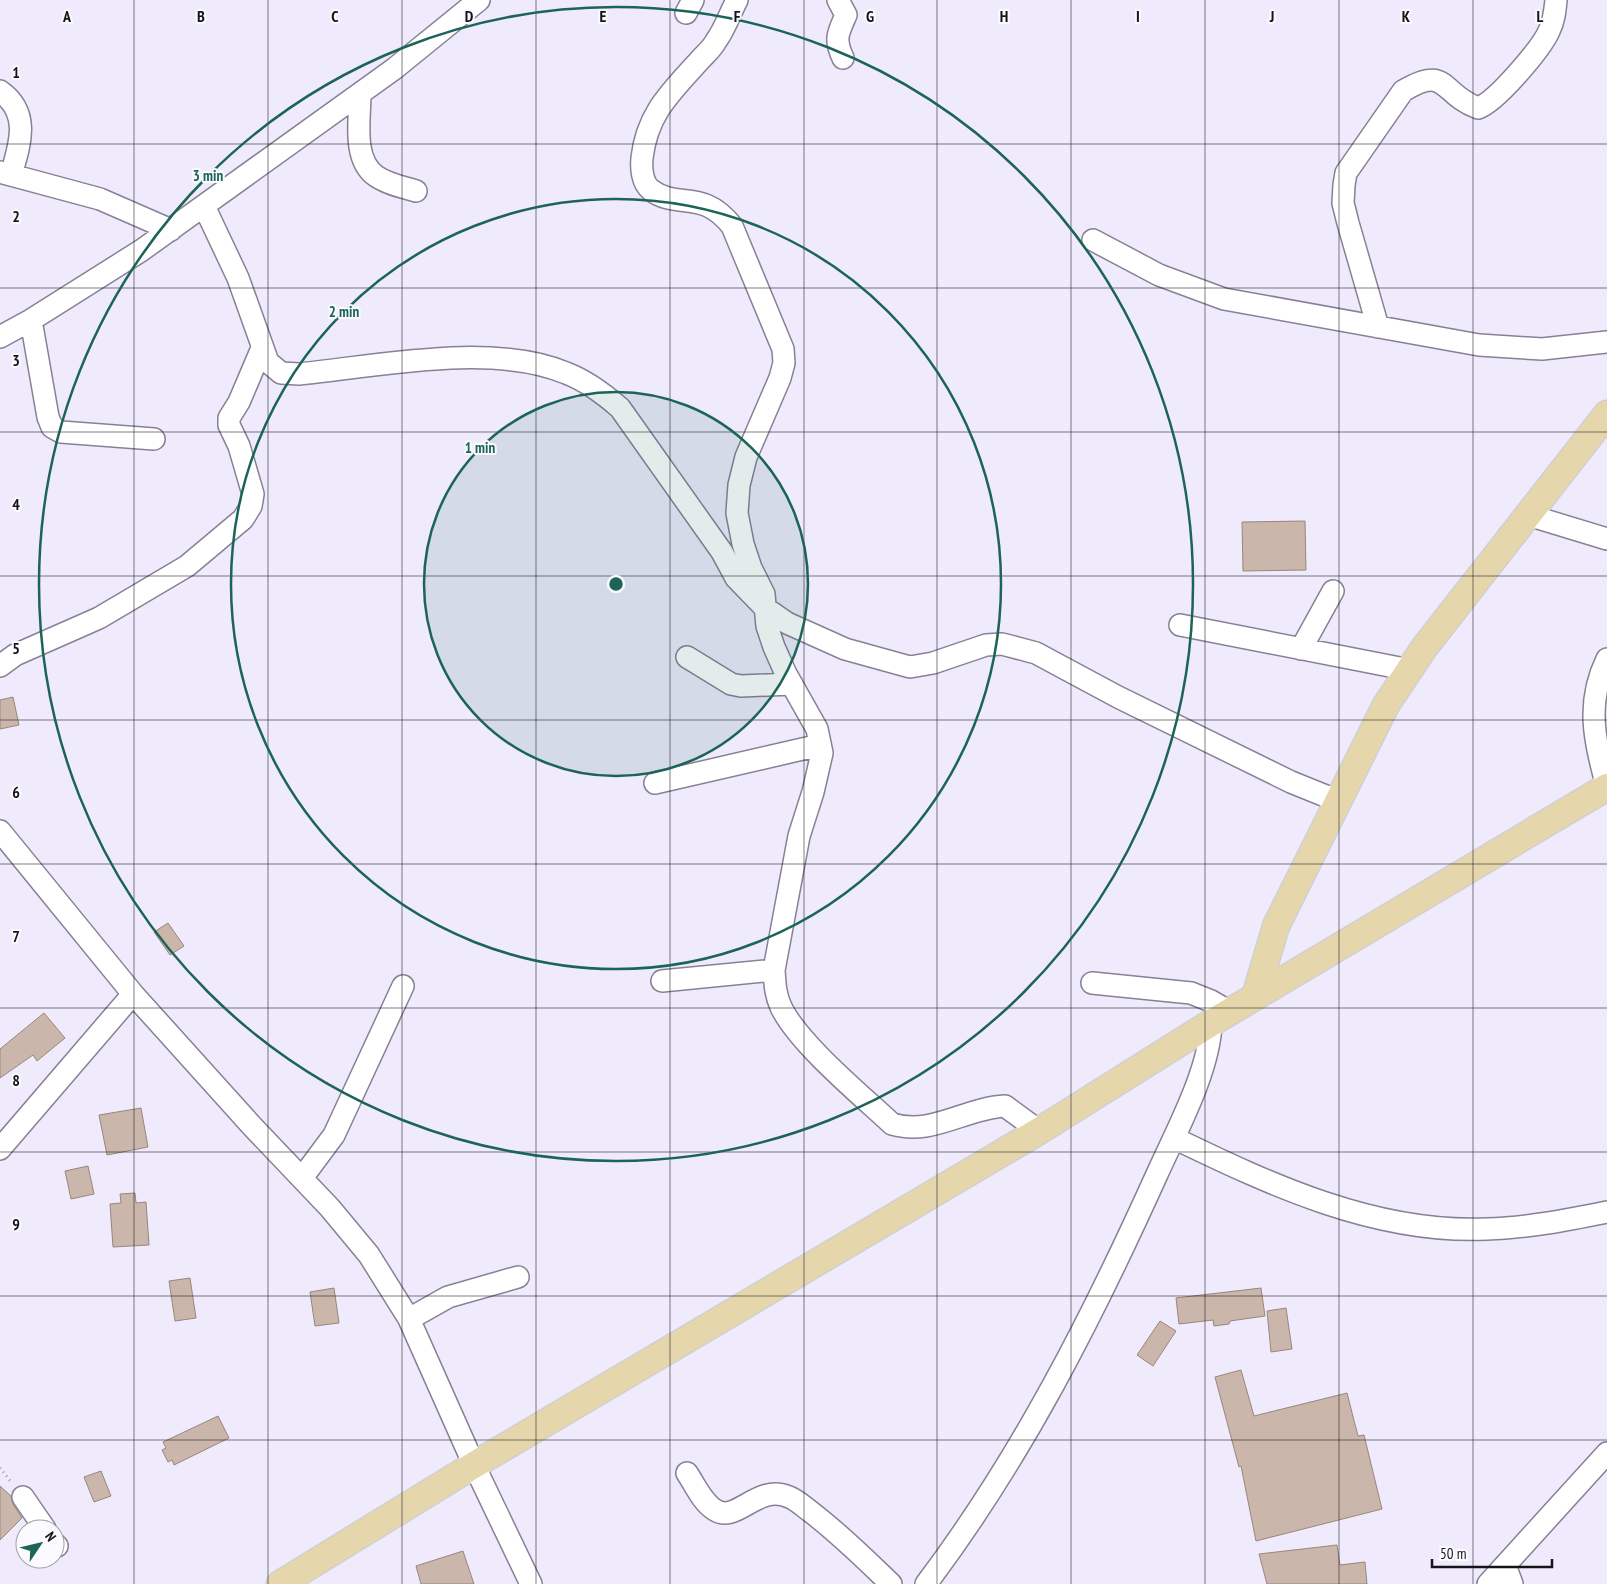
<svg xmlns="http://www.w3.org/2000/svg" width="1607" height="1584" viewBox="0 0 1607 1584" font-family="'PT Sans Narrow',sans-serif">
	<style>
		.building { fill: #cab6ab; stroke: #99867c }
		.lines { fill: none; stroke-linecap: round; stroke-linejoin: round }
		.minor-casing { stroke: #868194; stroke-width: 24 }
		.major-casing { stroke: #d0d0d1; stroke-width: 29 }
		.path { stroke: #a09dab; stroke-width: 3; stroke-dasharray: 1 4; stroke-linecap: butt }
		.minor { stroke: #fff; stroke-width: 21 }
		.major { stroke: #e5d7ab; stroke-width: 26 }
		.grid { fill: none; stroke: #15141b; stroke-width: 1; stroke-opacity: 0.55 }
		.ring { fill: none; stroke: #1c6458; stroke-width: 2.5 }
		.grid-label { font-size: 16px; text-anchor: middle; font-weight: bold; fill: #15141b; stroke: #fbfbff; stroke-width: 4; stroke-linejoin: round; paint-order: stroke }
		.centre { fill: #1c6458; stroke: #fbfbff; stroke-width: 2.5 }
		.ring-label { font-size: 15px; text-anchor: middle; font-weight: bold; fill: #1c6458; stroke: #fbfbff; stroke-width: 4; stroke-linejoin: round; paint-order: stroke }
	</style>
	<rect width="100%" height="100%" fill="#efebfc"/>
	<path class="building" d="M1305 521 1306 570 1243 571 1242 522Z
		M13 697 19 725 0 729V700Z
		M168 923 184 946 170 955 154 932Z
		M44 1013 65 1038 37 1061 33 1055 0 1078V1049Z
		M141 1108 148 1147 107 1155 99 1115Z
		M88 1166 94 1194 71 1199 65 1171Z
		M135 1193 136 1203 146 1202 149 1245 113 1247 110 1204 121 1203 120 1194Z
		M190 1278 196 1318 175 1321 169 1281Z
		M334 1288 339 1323 315 1326 310 1292Z
		M1261 1288 1265 1316 1230 1321 1229 1324 1214 1326 1213 1320 1179 1324 1176 1298Z
		M1286 1308 1292 1349 1271 1352 1267 1311Z
		M1160 1321 1176 1331 1153 1366 1137 1355Z
		M1241 1370 1254 1416 1347 1393 1358 1436 1364 1435 1382 1509 1256 1541 1241 1466 1239 1467 1215 1377Z
		M218 1416 229 1438 174 1465 172 1460 168 1462 162 1450 166 1448 163 1442Z
		M101 1471 111 1496 94 1502 84 1477Z
		M0 1486 11 1496 13 1504 22 1518 0 1540Z
		M1337 1545 1340 1565 1365 1562 1367 1584H1267L1259 1554Z
		M463 1551 474 1584H421L416 1566Z"/>
	<g class="lines">
		<defs>
			<path id="minor" d="M737 0C730 13 725 29 716 41 712 49 704 55 699 61 670 93 647 114 642 158 641 168 642 183 651 190 678 210 702 188 732 226L783 349 784 363 780 378 746 457 739 485 737 513 743 544 751 568 764 594 767 626 774 647 786 674 817 729 822 753 813 792 799 836 774 970C775 983 775 994 781 1007 798 1043 861 1095 892 1124 932 1136 965 1108 1005 1106L1039 1131
				M838 0 846 15C838 33 834 39 843 58
				M686 13 693 0
				M0 91C31 113 20 144 11 175
				M360 94C360 119 352 159 376 176 387 184 403 187 416 191
				M0 172 100 199 171 230
				M204 206 238 278 268 362 281 373 299 374C378 366 492 342 566 373 587 381 604 394 620 408L722 552 736 578 764 607 787 623 845 649 910 667 933 663 986 645 1002 644 1036 653 1118 697 1291 782 1338 801
				M1093 240 1159 275 1224 299 1479 345 1542 349 1607 342
				M31 320 48 417 52 427 61 432 154 439
				M1378 327 1348 223 1343 203 1344 185 1346 173 1403 91C1448 64 1440 94 1478 108 1496 102 1541 49 1549 31 1554 21 1555 11 1556 0
				M0 337 31 320 142 250 394 69 479 0
				M1528 515 1607 539
				M1180 625 1410 670
				M1301 649 1333 591
				M687 657 731 684 741 686 792 684
				M1607 659C1585 704 1595 741 1607 787
				M0 666 15 655 99 618 187 566 243 519 251 506 253 494 239 446 229 425V418L239 402 262 348
				M655 783 820 745
				M0 831 133 994 251 1125 330 1208 369 1255 409 1319 474 1465 531 1584
				M662 981 774 970
				M1092 983 1191 993 1211 1001 1230 1012
				M1174 1138C1271 1185 1376 1234 1487 1229 1527 1228 1567 1220 1607 1212
				M0 1149 133 994
				M302 1178 334 1135 403 986
				M409 1319 448 1297 518 1277
				M687 1473C695 1485 702 1502 715 1510 737 1524 757 1483 789 1497 797 1500 804 1507 811 1512 840 1534 865 1559 891 1584
				M23 1497 45 1529
				M55 1544 57 1546
				M1505 1565 1512 1584
				M926 1584C1022 1457 1093 1316 1158 1172 1177 1130 1210 1069 1211 1023
				M1488 1584 1607 1453"/>
			<path id="major" d="M1255 997 1276 926 1386 705 1424 648 1607 414
				M280 1584 474 1465 1039 1131 1211 1023 1607 787"/>
		</defs>
		<use href="#minor" class="minor-casing"/>
		<use href="#major" class="major-casing"/>
		<path class="path" d="M0 1468 12 1483"/>
		<use href="#minor" class="minor"/>
		<use href="#major" class="major"/>
	</g>
	<path class="grid" d="M134 0V1584M268 0V1584M402 0V1584M536 0V1584M670 0V1584M804 0V1584M937 0V1584M1071 0V1584M1205 0V1584M1339 0V1584M1473 0V1584M0 144H1607M0 288H1607M0 432H1607M0 576H1607M0 720H1607M0 864H1607M0 1008H1607M0 1152H1607M0 1296H1607M0 1440H1607"/>
	<circle cx="616" cy="584" r="192" fill="#1c6458" fill-opacity=".12"/>
	<g class="ring">
		<circle cx="616" cy="584" r="192"/>
		<circle cx="616" cy="584" r="385"/>
		<circle cx="616" cy="584" r="577"/>
	</g>
	<g class="grid-label">
		<text x="67" y="22">A</text>
		<text x="201" y="22">B</text>
		<text x="335" y="22">C</text>
		<text x="469" y="22">D</text>
		<text x="603" y="22">E</text>
		<text x="737" y="22">F</text>
		<text x="870" y="22">G</text>
		<text x="1004" y="22">H</text>
		<text x="1138" y="22">I</text>
		<text x="1272" y="22">J</text>
		<text x="1406" y="22">K</text>
		<text x="1540" y="22">L</text>
		<text x="16" y="78">1</text>
		<text x="16" y="222">2</text>
		<text x="16" y="366">3</text>
		<text x="16" y="510">4</text>
		<text x="16" y="654">5</text>
		<text x="16" y="798">6</text>
		<text x="16" y="942">7</text>
		<text x="16" y="1086">8</text>
		<text x="16" y="1230">9</text>
	</g>
	<circle cx="616" cy="584" r="8" class="centre"/>
	<g class="ring-label">
		<text x="208" y="181">3 min</text>
		<text x="344" y="317">2 min</text>
		<text x="480" y="453">1 min</text>
	</g>
	<g transform="translate(40 1544) rotate(55)"><circle r="24" fill="#fbfbff" stroke="#9f9fa4"/>
	<path d="M0-4L9 19L0 12L-9 19Z" fill="#1c6458"/>
	<text y="-8" font-size="14" font-weight="bold" text-anchor="middle" fill="#15141b">N</text>
	</g>
	<path d="M1432 1559v8h120v-8" fill="none" stroke="#15141b" stroke-width="2.5"/>
	<text x="1440" y="1559" font-size="15" fill="#15141b" stroke="#fbfbff" stroke-width="4" paint-order="stroke">50 m</text>
</svg>
